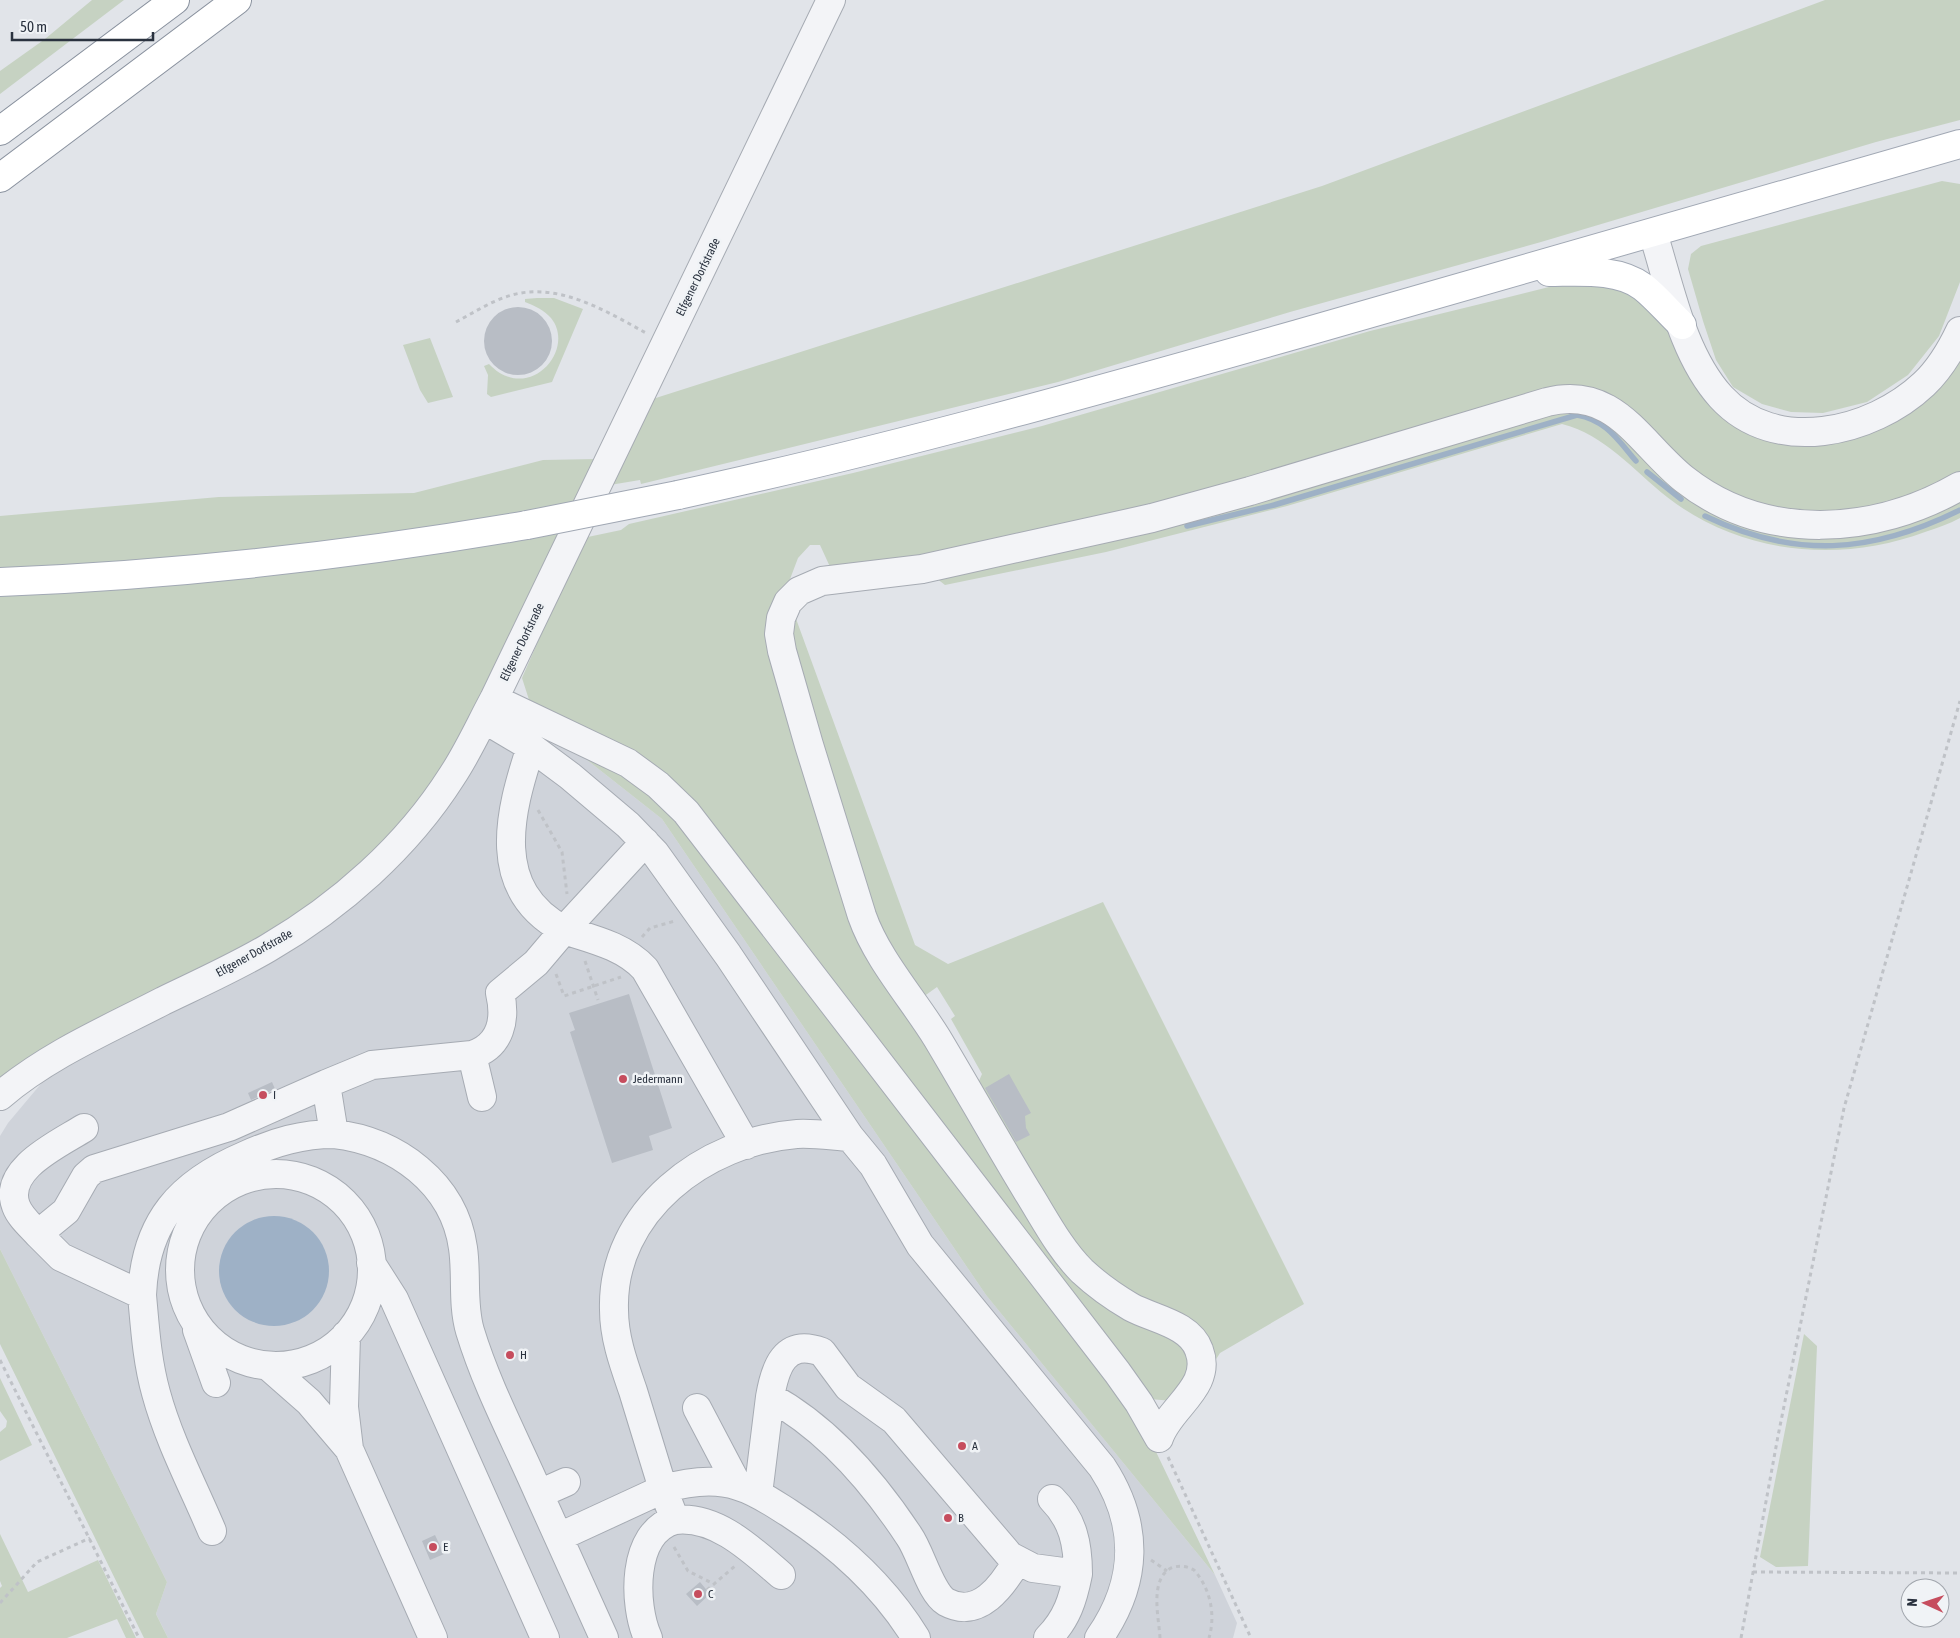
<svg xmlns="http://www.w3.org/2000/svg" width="1960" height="1638" viewBox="0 0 1960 1638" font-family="'Asap Condensed',sans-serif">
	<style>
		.built { fill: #cfd3da }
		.green { fill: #c6d2c2 }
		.water { fill: #9eb1c6 }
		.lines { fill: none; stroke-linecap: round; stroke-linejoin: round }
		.stream { stroke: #9eb1c6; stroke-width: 5.5 }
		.building { fill: #b8bdc5 }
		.minor-casing { stroke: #a6abb3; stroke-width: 30 }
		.major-casing { stroke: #a1a8b4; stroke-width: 30 }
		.highway-casing { stroke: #89919e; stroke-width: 30 }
		.path { stroke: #bfc2c7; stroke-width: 3; stroke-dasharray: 4 4; stroke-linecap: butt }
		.minor { stroke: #f3f4f7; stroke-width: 28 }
		.major { stroke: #fff; stroke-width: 28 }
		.highway { stroke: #fff; stroke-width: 28 }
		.major-bridge-casing { stroke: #a1a8b4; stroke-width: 30; stroke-linecap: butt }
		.major-bridge { stroke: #fff; stroke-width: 28 }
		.poi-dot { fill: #c64d5e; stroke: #f0f3f6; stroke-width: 2 }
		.labels { text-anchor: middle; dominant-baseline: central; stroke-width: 5; stroke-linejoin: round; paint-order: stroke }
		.street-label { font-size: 12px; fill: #2a323f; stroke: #f0f3f6 }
		.poi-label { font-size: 12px; fill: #2a323f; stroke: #f0f3f6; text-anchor: start }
	</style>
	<rect width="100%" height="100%" fill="#e1e4e9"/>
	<path class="built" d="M501 708 563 741 662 819 986 1295 1215 1575 1237 1623 1233 1638H168L156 1614 167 1582 0 1249V1136L8 1123 50 1073 332 916Z"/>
	<path class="green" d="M92 0H124L0 94V71L45 39Z
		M1825 0H1960V120L1876 142 1541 242 1290 312 1058 382 641 484 640 480 604 486 428 792 391 834 340 882 265 936 0 1084V516L219 497 414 493 543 460 596 459 637 404 1322 186Z
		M1942 181 1960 184V282L1939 336 1908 375 1867 402 1823 413 1791 412 1762 404 1733 387 1716 360 1703 321 1688 269 1691 254 1701 246Z
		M1617 282 1656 309 1700 384 1811 443 1960 353V480L1838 520 1719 494 1611 401 992 550 831 569 820 545H810L798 558 784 595 851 900 1063 1261 1058 1267 1066 1274 1070 1269 1189 1343 1197 1363 1173 1401 1150 1399 798 934 688 806 531 706 522 678 583 538 621 530 629 524 853 473 1042 426 1370 331 1509 297 1561 284Z
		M537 298H554L583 309 552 382 491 397 487 394 488 375 484 366 489 364C528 405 577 350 551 318 544 310 535 306 525 302V299Z
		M430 338 453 397 428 403 420 390 403 345Z
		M1576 403 1779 526 1960 491V518C1949 524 1937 528 1925 532 1839 564 1740 554 1667 497 1634 471 1604 434 1562 424L1287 506 1106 552 945 585 936 578 849 588 813 597 795 616 915 945 948 964 1103 902 1304 1304 1220 1353 1208 1372 1129 1294 1078 1255 975 1090 982 1074 951 1019 955 1016 937 987 923 997 887 953 787 654 797 600Z
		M563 741 650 786 1147 1433 1215 1575 986 1295 662 819Z
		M0 1249 167 1582 156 1614 168 1638H144L0 1344Z
		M1804 1334 1817 1346 1808 1566 1776 1567 1760 1557Z
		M0 1378 32 1445 0 1461V1432L6 1427 7 1421 0 1411Z
		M0 1534 28 1592 98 1560 136 1638H126L117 1619 67 1638H0V1588L2 1586 0 1581Z"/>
	<path class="water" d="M219 1271a55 55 0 1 1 110 0a55 55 0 1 1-110 0Z"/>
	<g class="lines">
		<path class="stream" d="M1647 472 1681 499
			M1705 516C1795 559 1871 554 1960 510
			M1187 526 1274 505 1577 415C1606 420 1618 440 1636 461"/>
	</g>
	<path class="building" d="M484 341a34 34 0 1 1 68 0a34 34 0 1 1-68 0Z
		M629 994 672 1128 649 1136 653 1150 612 1163 570 1032 575 1030 569 1013Z
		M1009 1074 1031 1113 1025 1116 1026 1128 1030 1135 1016 1142 985 1088Z
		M272 1082 275 1089 251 1100 248 1093Z
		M435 1535 444 1554 430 1560 422 1541Z
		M700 1582 710 1594 697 1606 686 1594Z"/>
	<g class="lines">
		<defs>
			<path id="minor" d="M1653 233C1670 287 1682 354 1721 397 1775 456 1872 433 1924 384 1940 369 1951 350 1960 331
				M494 699 628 763 658 785 686 812 1117 1372 1139 1403 1159 1438
				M484 719 531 747 570 776 628 825 655 853 728 955 850 1137 873 1165 920 1245 1102 1467C1140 1525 1138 1582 1099 1638
				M645 842 564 930C592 939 624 946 645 969L746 1145
				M472 1055 372 1065 326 1084 334 1134C396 1141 454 1183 463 1248 467 1275 462 1304 470 1331 487 1387 516 1441 539 1494L566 1482
				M0 1096C48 1055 107 1030 163 1001 198 984 234 968 268 948 340 906 407 847 452 776 468 752 480 725 494 699L831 0
				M482 1097 472 1055C501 1046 506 1019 500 993L536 963 564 930C489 890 509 813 531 747
				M84 1128C59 1144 2 1169 16 1206 20 1217 31 1226 38 1234L66 1211 86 1176 94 1169 229 1127 326 1084
				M850 1137C833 1136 815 1133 797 1134 705 1141 611 1211 614 1310 614 1338 624 1365 633 1391 643 1424 653 1456 663 1489 687 1482 714 1478 738 1486 756 1491 773 1503 789 1513 840 1546 884 1586 916 1638
				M180 1270a96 96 0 1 1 192 0a96 96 0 1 1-192 0Z
				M38 1234 61 1257 142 1295C145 1221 180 1183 246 1155 275 1142 302 1134 334 1134
				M371 1263 394 1299 545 1638
				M142 1295C145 1328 147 1361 156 1393 169 1441 193 1486 212 1531
				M197 1330 216 1383
				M346 1335 344 1407 349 1449
				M268 1366 309 1402 349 1449 433 1638
				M697 1408 738 1486
				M1159 1438C1169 1407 1213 1387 1199 1350 1190 1324 1153 1319 1131 1307 1114 1297 1097 1285 1082 1271 1059 1248 1044 1218 1027 1191 996 1140 967 1088 937 1038 913 999 877 959 862 916L809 745 782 651 779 634 781 618 788 602 799 591 822 581 922 569 1152 518 1250 491 1547 402C1615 385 1639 443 1684 479 1765 543 1875 535 1960 486
				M539 1494 604 1638
				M758 1494 770 1397
				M1052 1499C1073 1520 1078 1544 1078 1574
				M675 1520C716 1515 752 1550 781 1575
				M559 1537 663 1489 675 1520C631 1532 633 1605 648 1638
				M1017 1561C1003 1585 979 1620 946 1602 930 1592 921 1553 909 1536 874 1483 827 1428 770 1397 775 1368 784 1338 822 1352L848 1387 894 1420 1010 1556 1033 1568 1078 1574C1073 1599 1067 1619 1048 1638"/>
			<path id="major" d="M1549 272C1579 272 1618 268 1643 287 1657 298 1669 313 1682 325
				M678 495C887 450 1093 392 1298 334 1519 271 1740 208 1960 144
				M0 582C177 575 353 555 527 525"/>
			<path id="highway" d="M0 131 175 0
				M0 178 237 0"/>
		</defs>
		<use href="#minor" class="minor-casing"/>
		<use href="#major" class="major-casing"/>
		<use href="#highway" class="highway-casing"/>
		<path class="path" d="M456 322C473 313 493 300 512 295 559 282 606 311 646 333
			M538 810 562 852 567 894
			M642 937 650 928 675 921
			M585 961 598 1000
			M556 974 564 996 621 977
			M0 1360 139 1638
			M1168 1457 1251 1638
			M674 1547 688 1571 714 1584
			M1151 1560 1167 1571
			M1753 1572 1960 1573
			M707 1590 735 1566
			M0 1603 37 1562 90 1538
			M1160 1638C1159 1618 1149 1580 1171 1568 1179 1565 1187 1566 1194 1570 1210 1588 1216 1614 1209 1638
			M1741 1638 1778 1436 1844 1108 1960 701"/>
		<use href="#minor" class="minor"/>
		<use href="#major" class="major"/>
		<use href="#highway" class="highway"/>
		<defs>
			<path id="major-bridge" d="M527 525 678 495"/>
		</defs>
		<use href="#major-bridge" class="major-bridge-casing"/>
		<use href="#major-bridge" class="major-bridge"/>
	</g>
	<g class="poi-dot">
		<circle cx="623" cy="1079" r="5"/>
		<circle cx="263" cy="1095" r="5"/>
		<circle cx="510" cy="1355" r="5"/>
		<circle cx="962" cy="1446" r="5"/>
		<circle cx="948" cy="1518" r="5"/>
		<circle cx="433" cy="1547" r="5"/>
		<circle cx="698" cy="1594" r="5"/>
	</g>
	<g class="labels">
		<g class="street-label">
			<text transform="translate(698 277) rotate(-64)">Elfgener Dorfstraße</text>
			<text transform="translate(522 642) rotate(-64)">Elfgener Dorfstraße</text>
			<text transform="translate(254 953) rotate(-29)">Elfgener Dorfstraße</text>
		</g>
		<g class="poi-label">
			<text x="633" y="1079">Jedermann</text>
			<text x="273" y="1095">I</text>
			<text x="520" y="1355">H</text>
			<text x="972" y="1446">A</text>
			<text x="958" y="1518">B</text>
			<text x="443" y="1547">E</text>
			<text x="708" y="1594">C</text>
		</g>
	</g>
	<g transform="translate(1925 1603) rotate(273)"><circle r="24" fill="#f0f3f6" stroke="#a1a6ad"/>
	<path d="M0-4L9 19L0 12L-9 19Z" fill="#c64d5e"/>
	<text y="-8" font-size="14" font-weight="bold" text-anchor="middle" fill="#2a323f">N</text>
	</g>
	<path d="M12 32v8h141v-8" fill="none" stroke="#2a323f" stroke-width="2.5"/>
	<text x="20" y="32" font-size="15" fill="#2a323f" stroke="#f0f3f6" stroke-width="4" paint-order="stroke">50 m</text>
</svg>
